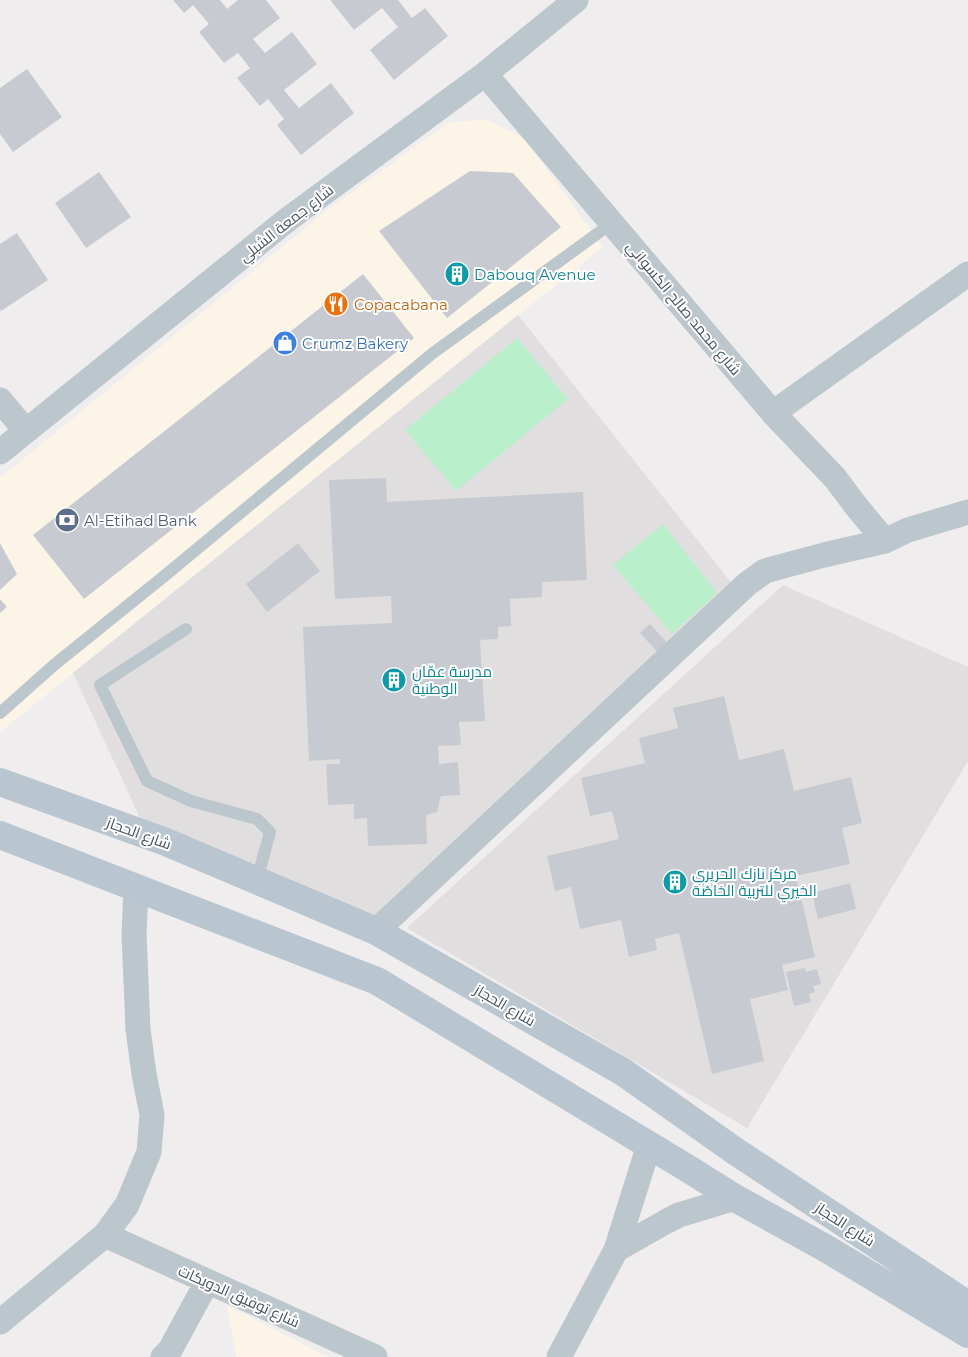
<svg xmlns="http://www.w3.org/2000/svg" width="968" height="1357" viewBox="0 0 968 1357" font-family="Montserrat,Cairo,sans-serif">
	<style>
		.commercial { fill: #fcf4e6 }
		.education { fill: #e1dee0 }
		.green { fill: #baefcb }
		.building { fill: #c7cbd1 }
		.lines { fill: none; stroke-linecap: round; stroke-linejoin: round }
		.lane { stroke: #bbc6cd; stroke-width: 12 }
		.street { stroke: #bbc6cd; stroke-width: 25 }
		.secondary { stroke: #b9c6d0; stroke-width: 28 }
		.labels { text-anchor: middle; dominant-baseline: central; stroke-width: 4; stroke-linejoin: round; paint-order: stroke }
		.street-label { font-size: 15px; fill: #45525b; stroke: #fff }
		.culture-label { font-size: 15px; fill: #0d838f; stroke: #fff; text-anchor: start }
		.food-label { font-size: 15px; fill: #c56008; stroke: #fff; text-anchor: start }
		.shop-label { font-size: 15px; fill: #366cbe; stroke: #fff; text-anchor: start }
		.service-label { font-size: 15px; fill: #4e5e75; stroke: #fff; text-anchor: start }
	</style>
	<rect width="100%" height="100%" fill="#f0edee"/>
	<path class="commercial" d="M485 119 524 138 603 247 0 732V478L326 211 448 123Z
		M227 1306 232 1308 328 1357H236Z"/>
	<path class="education" d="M518 315 734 586 380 921 274 872 140 818 73 673Z
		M783 585 968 667V761L747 1128 407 928Z"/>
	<path class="green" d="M517 338 568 399 456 491 405 430Z
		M663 524 717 593 672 634 613 565Z"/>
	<path class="building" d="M173 0H220L227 9 238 0H266L280 18 253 39 265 53 292 32 317 64 284 90 299 108 331 83 354 113 301 155 277 125 284 119 268 99 260 106 237 78 250 68 238 53 224 63 199 32 209 24 193 5 184 13Z
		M332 0H398L412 18 425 8 448 36 394 80 370 50 398 27 382 8 354 30 331 1Z
		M27 69 62 117 13 152 0 134V88Z
		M470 171 513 173 561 227 447 318 379 231Z
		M99 172 131 217 86 248 55 203Z
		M17 233 48 280 1 311 0 309V244Z
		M363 274 414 338 84 599 33 535Z
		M386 478 387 502 583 492 587 580 542 582V597L510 599 511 626 498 627V639L480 640 485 721 459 722 461 745 438 746 439 764 458 762 460 795 441 796 437 812 426 815 427 844 368 846 367 818 354 819V804L328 805 326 764H340V759L309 761 303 627 392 623 391 596 335 599 329 480Z
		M0 543 17 574 0 590Z
		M298 543 320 571 267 612 246 584Z
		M0 599 7 607 0 613Z
		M650 624 672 648 662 657 640 633Z
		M724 696 739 760 784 749 794 791 851 777 862 823 842 828 850 864 796 876 815 957 782 965 788 990 750 999 764 1061 712 1074 679 933 655 939 657 950 629 957 621 920 580 929 571 887 555 891 547 856 619 839 612 811 590 816 581 778 645 763 639 738 678 728 673 708Z
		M850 883 856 909 818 919 812 893Z
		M805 968 806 972 817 969 821 984 813 986 815 992 809 994 811 1002 794 1006 786 972Z"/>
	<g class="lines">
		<path class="lane" d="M186 629 100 685 147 781 191 801 257 819 270 832 257 880
			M0 713 54 665 168 573 433 353 612 223"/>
		<path class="street" d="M485 74 773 413 835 478 856 506 885 541
			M0 400 25 430
			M773 413 968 274
			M0 452 287 220 485 74 576 0
			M376 931 747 584 765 571 824 555 885 541 908 530 968 512
			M105 1235 375 1357
			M616 1250 667 1221 679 1215 735 1198
			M0 1322 105 1235 127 1205 149 1152 152 1115 144 1074 138 1029 134 934 136 889
			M163 1357 170 1350 207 1282
			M559 1357 616 1250 649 1145"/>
		<path class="secondary" d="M0 782 166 842 376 931 623 1072 735 1151 968 1305
			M0 835 377 981 687 1168 735 1198 827 1249 968 1334"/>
	</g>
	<defs>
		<symbol id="building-disc" viewBox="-11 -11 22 22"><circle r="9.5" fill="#0f9aa8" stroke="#fff"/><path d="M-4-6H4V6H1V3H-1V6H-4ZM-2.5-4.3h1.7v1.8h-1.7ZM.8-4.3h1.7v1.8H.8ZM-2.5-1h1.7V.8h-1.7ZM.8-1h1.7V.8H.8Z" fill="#fff"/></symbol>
		<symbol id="restaurant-disc" viewBox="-11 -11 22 22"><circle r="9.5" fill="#e8710a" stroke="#fff"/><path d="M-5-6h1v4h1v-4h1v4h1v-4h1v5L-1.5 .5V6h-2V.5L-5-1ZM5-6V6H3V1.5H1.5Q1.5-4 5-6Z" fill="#fff"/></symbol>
		<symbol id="shop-disc" viewBox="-11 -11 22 22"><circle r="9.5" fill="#3f7fe0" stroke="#fff"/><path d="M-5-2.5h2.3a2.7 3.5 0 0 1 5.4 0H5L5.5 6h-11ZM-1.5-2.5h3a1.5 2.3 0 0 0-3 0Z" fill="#fff"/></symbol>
		<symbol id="bank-disc" viewBox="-11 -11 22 22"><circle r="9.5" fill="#5c6f8a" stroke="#fff"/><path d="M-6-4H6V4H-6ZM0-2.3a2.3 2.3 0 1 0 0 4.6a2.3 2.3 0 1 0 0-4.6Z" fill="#fff"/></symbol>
	</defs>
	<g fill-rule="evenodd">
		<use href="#building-disc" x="443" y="260" width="28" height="28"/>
		<use href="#restaurant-disc" x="322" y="290" width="28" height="28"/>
		<use href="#shop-disc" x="271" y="329" width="28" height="28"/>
		<use href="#bank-disc" x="53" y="506" width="28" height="28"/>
		<use href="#building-disc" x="380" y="666" width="28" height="28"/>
		<use href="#building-disc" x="661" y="868" width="28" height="28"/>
	</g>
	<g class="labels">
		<g class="street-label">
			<text transform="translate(286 223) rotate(-38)">شارع جمعة الشبلي</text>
			<text transform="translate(684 308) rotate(50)">شارع محمد صالح الكسواني</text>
			<text transform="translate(139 833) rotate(20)">شارع الحجاز</text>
			<text transform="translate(505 1005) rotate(30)">شارع الحجاز</text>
			<text transform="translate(845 1224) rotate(33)">شارع الحجاز</text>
			<text transform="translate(239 1296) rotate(24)">شارع توفيق الدويكات</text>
		</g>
		<g class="culture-label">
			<text x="474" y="274">Dabouq Avenue</text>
			<text x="412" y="671">مدرسة عمّان<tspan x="412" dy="17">الوطنية</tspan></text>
			<text x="692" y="873">مركز نازك الحريري<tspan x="692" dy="17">الخيري للتربية الخاصّة</tspan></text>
		</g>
		<g class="food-label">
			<text x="354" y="304">Copacabana</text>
		</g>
		<g class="shop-label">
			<text x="302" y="343">Crumz Bakery</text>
		</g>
		<g class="service-label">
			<text x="84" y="520">Al-Etihad Bank</text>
		</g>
	</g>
</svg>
